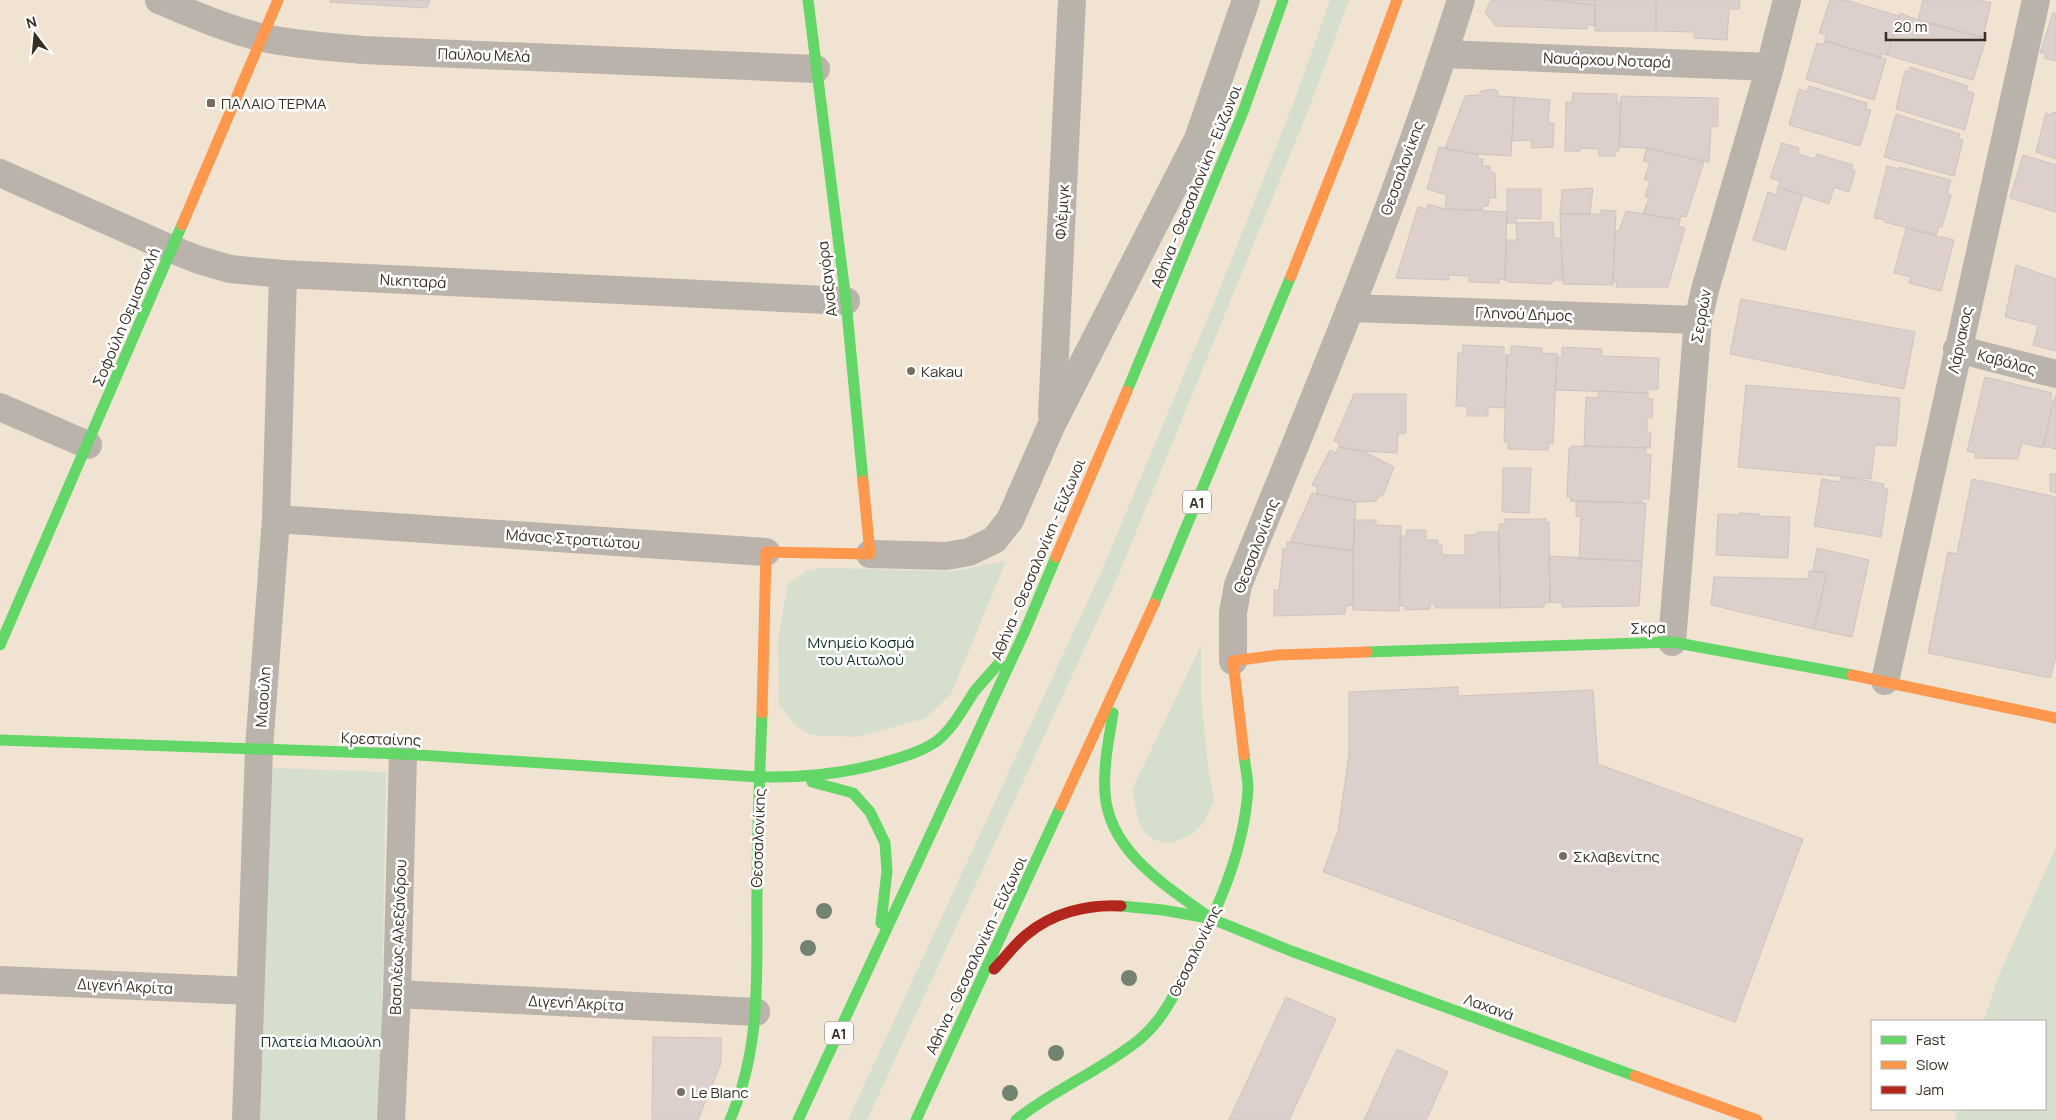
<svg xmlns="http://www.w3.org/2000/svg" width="2056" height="1120" viewBox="0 0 2056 1120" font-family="Manrope,sans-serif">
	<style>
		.green { fill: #d6dfce }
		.building { fill: #ddcfcc; stroke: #d0c3bf }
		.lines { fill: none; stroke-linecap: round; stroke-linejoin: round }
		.street { stroke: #b9b3ac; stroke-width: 28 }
		.fast { stroke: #63d668; stroke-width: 11 }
		.slow { stroke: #ff974d; stroke-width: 11 }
		.jam { stroke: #b3261e; stroke-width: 11 }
		.tree { fill: #748271 }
		.poi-dot { fill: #786e60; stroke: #fff; stroke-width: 2 }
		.labels { text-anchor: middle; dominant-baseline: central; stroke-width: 5; stroke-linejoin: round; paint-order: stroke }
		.shield { fill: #fff; stroke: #746d65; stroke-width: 1 }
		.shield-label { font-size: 14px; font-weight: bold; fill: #382f23 }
		.street-label { font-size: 15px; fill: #382f23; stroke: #fff }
		.poi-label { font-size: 15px; fill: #382f23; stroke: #fff; text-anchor: start }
		.park-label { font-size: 15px; fill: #0f3221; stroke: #fff }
	</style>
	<rect width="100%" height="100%" fill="#f0e3d2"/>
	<path class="green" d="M1330 0H1349L1310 106 1118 576 867 1120H848L1102 570 1219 291 1295 99Z
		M1006 561 951 694 926 718 857 737 810 735 794 724 779 704 778 638 788 584 805 572 821 568 954 571Z
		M1201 645V697L1208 767 1214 801 1204 822 1194 833 1171 843 1157 841 1145 833 1138 819 1132 790Z
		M272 768 386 772 380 1120H258Z
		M2056 847V1120H1955L1958 1109H2045V1021H1984L1996 982Z"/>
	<path class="building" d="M331 0H430L427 8 329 2Z
		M1491 0H1547L1595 5V26L1587 24V29L1496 26 1485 12Z
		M1547 0H1595V5Z
		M1595 0H1656V31H1595Z
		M1656 0H1740L1739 9H1729L1727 40 1694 38V32L1656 31Z
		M1830 0H1846L1899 16 1887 55 1882 54 1881 58 1825 41 1826 35 1819 33Z
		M1923 0H1979L1991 3 1983 37 1918 20Z
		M1900 13 1918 20 1986 39 1973 80 1887 55Z
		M2053 13H2056V61L2044 58 2045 53H2040Z
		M1825 41 1886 59 1874 100 1806 79 1817 43 1823 45Z
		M1910 67 1968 86 1967 91 1974 93 1965 130 1896 109 1905 71H1909Z
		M1809 86 1867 103 1866 109 1871 110 1860 146 1789 125 1799 89 1807 92Z
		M1491 89 1498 91 1497 96 1514 97 1511 156 1478 154 1445 149 1465 96 1479 95 1481 91Z
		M1573 93 1617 94V103H1621L1619 151H1615V156H1599V149L1580 148V151H1565L1566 102H1572Z
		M1621 96 1718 98V126L1711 127 1709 162 1647 148 1619 147Z
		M1514 97 1550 100 1548 123H1554L1553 147 1531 148 1532 140 1512 141Z
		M2053 112 2056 113V159L2036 152 2046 113 2051 115Z
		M1896 114 1960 134 1958 139 1963 140 1954 176 1884 157Z
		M1782 143 1799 148 1798 154 1815 159 1817 154 1853 165 1851 169 1855 171 1849 192 1834 187 1829 204 1778 187 1780 181 1770 178Z
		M1439 147 1478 154V159H1483L1482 166H1490V172L1495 173 1496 198H1489L1488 206H1483L1482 210 1445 209 1447 195 1427 189Z
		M1647 148 1704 162 1686 217 1681 216 1680 220 1643 214 1649 198 1645 197 1650 181 1644 179 1650 163 1643 161Z
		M2023 155 2056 165V212L2010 198Z
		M1887 166 1899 169V167L1951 180 1947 194 1951 195 1942 227 1939 226 1936 235 1884 222 1885 220 1874 218Z
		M1778 187 1803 195 1785 250 1753 240 1768 192 1776 195Z
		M1593 188 1590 214H1560L1562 190Z
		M1507 189H1541V219L1516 218V223H1507Z
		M1428 204 1445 209 1507 212 1505 280 1499 279V283L1469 282V276L1449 275V280L1396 278 1418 207 1426 209Z
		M1601 210 1616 211 1613 285 1563 284 1560 214H1600Z
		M1626 211 1680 220 1679 226 1685 228 1668 287H1616L1617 282H1613L1615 231H1619Z
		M1553 222 1554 238H1561L1563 280H1554L1551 284 1509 282 1505 280 1506 240H1517L1516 223Z
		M1906 228 1954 240 1941 291 1909 283 1911 277 1894 273Z
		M2016 265 2056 279V351L2033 345 2038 325 2005 317Z
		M1741 299 1915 332 1904 389 1730 354Z
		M1463 345 1504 347V355H1507L1505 408 1488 407V416H1467V406H1456L1458 353H1462Z
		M1511 346 1542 348 1541 353 1557 354 1553 444 1549 443 1548 450 1508 449V442H1504L1507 355H1511Z
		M1562 347 1602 349V356L1659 358 1658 389H1648V393L1555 390 1557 357H1562Z
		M1985 377 2052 393 2050 400H2054L2043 448 2022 443 2018 459 1975 458 1976 453 1967 451Z
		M1746 385 1900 398 1896 446 1875 445 1871 479 1738 467Z
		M1598 391 1648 393V399H1653L1652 418H1647V432H1651L1650 448 1584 446 1586 397 1598 398Z
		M1354 394H1406V433L1398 434 1397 453 1363 451 1339 447V442L1334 441Z
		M2056 394V449L2043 446Z
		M1572 446 1646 448V455H1651L1649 499H1642L1641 503 1570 501 1571 497H1567L1569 448H1572Z
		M1339 447 1363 451 1394 467 1383 496H1379L1376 501 1356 502 1316 494 1318 487 1312 485 1330 450 1336 453Z
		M1503 468H1531L1529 513 1502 512Z
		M2050 474H2056V493L2050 491Z
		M1841 476 1884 484 1883 488 1888 489 1881 537 1814 526 1822 479 1840 482Z
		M1972 479 2056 497V657L2050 678 1928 653 1948 552 1957 554Z
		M1312 493 1356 502 1353 551 1290 542Z
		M1576 501 1646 503 1642 561 1579 559 1581 517 1576 516Z
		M1739 513 1759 514V516L1790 517 1788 558 1716 555 1718 514 1739 515Z
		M1505 519H1546V522H1549L1550 602 1544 603V607L1500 608 1499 524H1505Z
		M1354 520H1376V525L1401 526 1399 611 1353 610Z
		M1406 530H1426V540H1438V546L1442 545V555H1465V535H1477V532H1499L1500 608H1435V604H1430V609L1405 610V606H1400V536H1407Z
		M1287 542 1353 551V605L1346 606 1345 614 1274 616V590H1279L1283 549H1287Z
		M1817 548 1869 560 1852 637 1814 629 1827 573 1813 571Z
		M1549 556 1642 561 1639 606 1562 607V603L1550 602Z
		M1809 571 1827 573 1814 629 1711 605 1714 577 1809 579Z
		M1458 687V696L1593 690 1598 764 1803 839 1735 1022 1323 872 1338 831 1349 755V692Z
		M1286 997 1336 1019 1289 1120H1229Z
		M653 1037 721 1038V1063L698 1120H652Z
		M1397 1049 1448 1072 1426 1120H1364Z"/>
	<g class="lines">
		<path class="street" d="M159 0C193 14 228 30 264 38 296 45 330 47 363 50L816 69
			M1444 54 1770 67
			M0 173 171 249 199 260 230 269 283 274 846 301
			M1350 308 1698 320
			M1957 349 2056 374
			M0 407 88 445
			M1052 415 1072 0
			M276 519 766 552
			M870 554 946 556 969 552 994 540 1010 520 1052 424 1198 139 1246 0
			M1672 642 1698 320 1706 286 1770 67 1787 0
			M1233 661V613L1238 585C1317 392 1398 199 1461 0
			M1885 681 2036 0
			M0 980 250 991
			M397 994 756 1012
			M246 1120 259 749 276 519 283 274
			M391 1120 397 994 403 754"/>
		<path class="fast" d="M808 0 846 301 863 481
			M1127 391 1243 112 1283 0
			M1154 604 1291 276
			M0 645 182 225
			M1367 652 1672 642 1852 675
			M1113 713C1109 739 1103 766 1105 793 1109 853 1168 887 1212 919
			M0 740 403 754 759 777
			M759 777C807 778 853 773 899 758 912 754 926 749 937 741 953 728 963 709 974 692 982 682 991 673 999 663
			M812 782 853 793 870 812 885 843 887 871 881 923
			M1121 906 1163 910 1208 918
			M1212 919 1291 951 1635 1076
			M730 1120C763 1043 756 970 757 888 757 830 760 772 762 713
			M798 1120 1024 633 1056 557
			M916 1120 1061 806
			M1016 1120C1054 1089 1101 1071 1140 1039 1165 1018 1177 989 1191 961 1219 906 1244 851 1248 789 1248 778 1245 766 1244 755"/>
		<path class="slow" d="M182 225 278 0
			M1291 276 1352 122 1397 0
			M1056 557 1127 391
			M1852 675 2056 718
			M762 713 766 552 870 554 863 481
			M1244 755 1233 661 1278 655 1367 652
			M1061 806 1154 604
			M1635 1076 1757 1120"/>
		<path class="jam" d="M994 969C1005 958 1014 945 1026 935 1052 913 1087 904 1121 906"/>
	</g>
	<g class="tree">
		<circle cx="824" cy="911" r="8"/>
		<circle cx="808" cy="948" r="8"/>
		<circle cx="1129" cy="978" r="8"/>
		<circle cx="1056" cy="1053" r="8"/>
		<circle cx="1010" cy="1093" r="8"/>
	</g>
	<g class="poi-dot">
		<rect x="206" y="98" width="10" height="10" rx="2.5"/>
		<circle cx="911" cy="371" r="5"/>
		<circle cx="1563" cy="856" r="5"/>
		<circle cx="681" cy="1092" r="5"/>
	</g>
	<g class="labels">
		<g class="shield">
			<rect x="1183" y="490.5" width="28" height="23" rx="4"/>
			<rect x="825" y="1021.5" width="28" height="23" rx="4"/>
		</g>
		<g class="shield-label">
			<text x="1197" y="502">Α1</text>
			<text x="839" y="1033">Α1</text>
		</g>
		<g class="street-label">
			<text transform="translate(484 55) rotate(2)">Παύλου Μελά</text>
			<text transform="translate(1607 60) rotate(2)">Ναυάρχου Νοταρά</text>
			<text transform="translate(1402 168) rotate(-70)">Θεσσαλονίκης</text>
			<text transform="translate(1196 186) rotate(-68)">Αθήνα - Θεσσαλονίκη - Εύζωνοι</text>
			<text transform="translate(1062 212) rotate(-87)">Φλέμιγκ</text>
			<text transform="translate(827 279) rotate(-97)">Αναξαγόρα</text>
			<text transform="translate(413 281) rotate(3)">Νικηταρά</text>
			<text transform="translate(1524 314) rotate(2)">Γληνού Δήμος</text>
			<text transform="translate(1701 316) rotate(-80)">Σερρών</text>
			<text transform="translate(126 317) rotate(-67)">Σοφούλη Θεμιστοκλή</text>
			<text transform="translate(1960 340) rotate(-78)">Λάρνακος</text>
			<text transform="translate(2007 362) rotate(15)">Καβάλας</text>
			<text transform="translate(573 539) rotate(4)">Μάνας Στρατιώτου</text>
			<text transform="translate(1256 546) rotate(-69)">Θεσσαλονίκης</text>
			<text transform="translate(1038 559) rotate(-67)">Αθήνα - Θεσσαλονίκη - Εύζωνοι</text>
			<text transform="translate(1648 628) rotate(-2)">Σκρα</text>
			<text transform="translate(263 697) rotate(-86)">Μιαούλη</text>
			<text transform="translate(381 739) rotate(2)">Κρεσταίνης</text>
			<text transform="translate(758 838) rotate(-88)">Θεσσαλονίκης</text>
			<text transform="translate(398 937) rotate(-88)">Βασιλέως Αλεξάνδρου</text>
			<text transform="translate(1195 951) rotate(-64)">Θεσσαλονίκης</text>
			<text transform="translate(976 955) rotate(-65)">Αθήνα - Θεσσαλονίκη - Εύζωνοι</text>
			<text transform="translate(125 986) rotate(3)">Διγενή Ακρίτα</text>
			<text transform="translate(576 1003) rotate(3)">Διγενή Ακρίτα</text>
			<text transform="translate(1489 1007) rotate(20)">Λαχανά</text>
		</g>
		<g class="poi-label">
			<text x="221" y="103">ΠΑΛΑΙΟ ΤΕΡΜΑ</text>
			<text x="921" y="371">Kakau</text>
			<text x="1573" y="856">Σκλαβενίτης</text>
			<text x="691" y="1092">Le Blanc</text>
		</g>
		<g class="park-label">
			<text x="861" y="642">Μνημείο Κοσμά<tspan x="861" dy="17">του Αιτωλού</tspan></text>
			<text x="321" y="1041">Πλατεία Μιαούλη</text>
		</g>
	</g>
	<rect x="1871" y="1020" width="175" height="90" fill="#ffffff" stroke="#afaca7"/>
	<rect x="1881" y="1036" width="25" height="8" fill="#63d668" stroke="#afaca7"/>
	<text x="1916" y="1045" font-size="15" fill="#382f23">Fast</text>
	<rect x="1881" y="1061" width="25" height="8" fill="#ff974d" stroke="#afaca7"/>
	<text x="1916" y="1070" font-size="15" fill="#382f23">Slow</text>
	<rect x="1881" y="1086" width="25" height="8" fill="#b3261e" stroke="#afaca7"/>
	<text x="1916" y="1095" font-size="15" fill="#382f23">Jam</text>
	<g transform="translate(35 35) rotate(344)" stroke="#ffffff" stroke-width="4" paint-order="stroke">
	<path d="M0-4L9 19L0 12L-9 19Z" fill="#382f23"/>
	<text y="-8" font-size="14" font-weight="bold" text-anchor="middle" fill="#382f23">N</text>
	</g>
	<path d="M1886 32v8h99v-8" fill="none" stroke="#382f23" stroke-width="2.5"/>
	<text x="1894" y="32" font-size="15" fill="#382f23" stroke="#ffffff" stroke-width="4" paint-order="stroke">20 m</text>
</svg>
